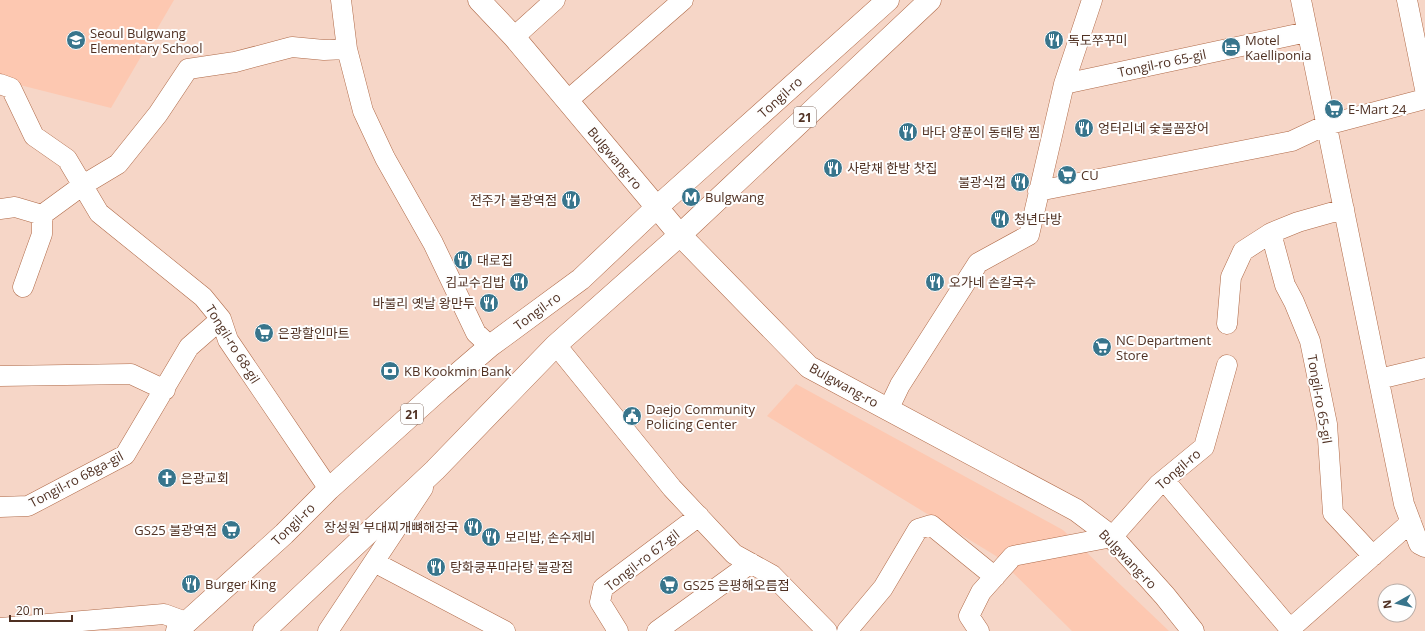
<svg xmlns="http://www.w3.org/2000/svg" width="1425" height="631" viewBox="0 0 1425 631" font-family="'Open Sans','Noto Sans KR',sans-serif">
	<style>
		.built { fill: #fdc8b1 }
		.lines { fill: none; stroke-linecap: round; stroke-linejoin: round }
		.minor-casing { stroke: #af6947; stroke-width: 21 }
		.secondary-casing { stroke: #af6947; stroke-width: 23 }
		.primary-casing { stroke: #af6947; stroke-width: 23 }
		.minor { stroke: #fff; stroke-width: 20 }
		.secondary { stroke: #fff; stroke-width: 22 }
		.primary { stroke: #fff; stroke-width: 22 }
		.labels { text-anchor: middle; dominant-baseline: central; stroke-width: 4; stroke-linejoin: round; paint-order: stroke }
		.shield { fill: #fefefe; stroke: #846e64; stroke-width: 1 }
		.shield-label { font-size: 12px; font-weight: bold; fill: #4f3022 }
		.poi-label { font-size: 13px; fill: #4f3022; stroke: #fefefe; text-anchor: start }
		.street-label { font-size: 13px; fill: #4f3022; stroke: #fefefe }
	</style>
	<rect width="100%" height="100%" fill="#f6d6c7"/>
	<path class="built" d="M0 0H174L111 108 0 80Z
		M796 384 1063 530 1169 631H1072L996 556 767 416Z"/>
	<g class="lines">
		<defs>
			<path id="minor" d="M341 0 347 49 363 111 385 158 433 243 476 333 490 346
				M1301 0 1404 504 1419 544 1425 547
				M1407 0 1425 89
				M514 37 555 0
				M0 84 11 88 34 136 67 159 99 213 203 297 221 319 228 340 329 489
				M1064 84 1307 32
				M567 101 683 0
				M1038 191 1292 141 1326 125 1425 99
				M0 209 15 207 42 215
				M1271 233 1285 285 1294 302 1310 341 1327 424 1333 513 1373 556
				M23 287 42 234V215L83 185 118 164 158 114 188 69 235 62 292 47 324 50 347 49
				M1227 324 1231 277 1243 251 1271 233 1298 222 1344 209
				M556 345 672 488 734 554 772 575 827 631
				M0 376 131 374 165 390
				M1379 379 1425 368
				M888 410 900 385 978 263 1029 235 1064 84 1092 0
				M1164 480 1290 629 1411 522
				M0 507 28 506 125 455 189 347 221 319
				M374 562 505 631
				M0 628 164 614 186 622
				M328 631 423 488
				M618 631 600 602 603 588 699 516
				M657 631 751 563
				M847 631 883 588 918 529 931 525 995 577
				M979 631 969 616 981 592 1013 556 1112 537 1159 484 1204 447 1227 365"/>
			<path id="secondary" d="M479 0 514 37 680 235 809 367 1076 510 1112 537 1165 596 1193 631"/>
			<path id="primary" d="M177 631 284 534 329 489 440 389 490 346 581 279 656 208 888 0
				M264 631 435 470 556 345 680 235 930 0"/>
		</defs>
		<use href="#minor" class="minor-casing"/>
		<use href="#secondary" class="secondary-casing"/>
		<use href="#primary" class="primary-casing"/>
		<use href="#minor" class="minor"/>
		<use href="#secondary" class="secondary"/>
		<use href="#primary" class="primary"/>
	</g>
	<defs>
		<symbol id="school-disc" viewBox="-11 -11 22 22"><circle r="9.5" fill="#38758c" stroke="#fefefe"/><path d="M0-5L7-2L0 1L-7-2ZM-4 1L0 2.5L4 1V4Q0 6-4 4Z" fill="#fff"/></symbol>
		<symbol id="restaurant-disc" viewBox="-11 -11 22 22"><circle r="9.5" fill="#38758c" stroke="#fefefe"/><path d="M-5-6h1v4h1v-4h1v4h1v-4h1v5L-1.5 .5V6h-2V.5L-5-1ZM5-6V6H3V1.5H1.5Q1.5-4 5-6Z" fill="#fff"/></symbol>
		<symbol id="hotel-disc" viewBox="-11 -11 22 22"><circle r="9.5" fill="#38758c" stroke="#fefefe"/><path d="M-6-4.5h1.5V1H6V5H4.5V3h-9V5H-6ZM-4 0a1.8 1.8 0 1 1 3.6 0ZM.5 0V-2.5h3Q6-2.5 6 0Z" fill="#fff"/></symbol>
		<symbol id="supermarket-disc" viewBox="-11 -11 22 22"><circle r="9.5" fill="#38758c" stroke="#fefefe"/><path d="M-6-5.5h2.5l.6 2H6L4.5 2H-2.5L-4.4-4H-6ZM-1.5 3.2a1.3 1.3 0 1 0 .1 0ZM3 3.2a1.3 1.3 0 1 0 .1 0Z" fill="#fff"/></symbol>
		<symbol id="metro-disc" viewBox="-11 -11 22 22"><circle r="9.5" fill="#38758c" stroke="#fefefe"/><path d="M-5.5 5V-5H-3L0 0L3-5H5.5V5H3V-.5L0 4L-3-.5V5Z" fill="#fff"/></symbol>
		<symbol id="bank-disc" viewBox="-11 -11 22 22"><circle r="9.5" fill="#38758c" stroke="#fefefe"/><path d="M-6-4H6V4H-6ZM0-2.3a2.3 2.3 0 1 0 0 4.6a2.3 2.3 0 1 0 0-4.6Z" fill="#fff"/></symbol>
		<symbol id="civic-disc" viewBox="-11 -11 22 22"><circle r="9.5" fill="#38758c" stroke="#fefefe"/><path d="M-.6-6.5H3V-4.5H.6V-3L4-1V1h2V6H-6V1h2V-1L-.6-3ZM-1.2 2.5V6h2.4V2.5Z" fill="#fff"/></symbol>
		<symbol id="church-disc" viewBox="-11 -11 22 22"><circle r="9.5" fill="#38758c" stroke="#fefefe"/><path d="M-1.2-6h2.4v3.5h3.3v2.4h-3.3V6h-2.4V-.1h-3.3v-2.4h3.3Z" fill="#fff"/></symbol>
	</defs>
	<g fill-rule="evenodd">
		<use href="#school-disc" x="65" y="29" width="22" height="22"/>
		<use href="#restaurant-disc" x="1043" y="29" width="22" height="22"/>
		<use href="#hotel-disc" x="1220" y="36" width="22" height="22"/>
		<use href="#supermarket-disc" x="1323" y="98" width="22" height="22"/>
		<use href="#restaurant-disc" x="1073" y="117" width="22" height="22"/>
		<use href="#restaurant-disc" x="897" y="121" width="22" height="22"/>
		<use href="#restaurant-disc" x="822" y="157" width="22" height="22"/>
		<use href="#supermarket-disc" x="1056" y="164" width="22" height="22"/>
		<use href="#restaurant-disc" x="1009" y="171" width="22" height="22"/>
		<use href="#metro-disc" x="680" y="186" width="22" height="22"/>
		<use href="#restaurant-disc" x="560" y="189" width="22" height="22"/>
		<use href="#restaurant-disc" x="989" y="208" width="22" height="22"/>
		<use href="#restaurant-disc" x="452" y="249" width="22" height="22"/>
		<use href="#restaurant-disc" x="508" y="271" width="22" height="22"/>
		<use href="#restaurant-disc" x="924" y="271" width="22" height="22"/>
		<use href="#restaurant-disc" x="478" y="292" width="22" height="22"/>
		<use href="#supermarket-disc" x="253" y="322" width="22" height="22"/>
		<use href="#supermarket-disc" x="1091" y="336" width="22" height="22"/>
		<use href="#bank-disc" x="379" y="360" width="22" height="22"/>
		<use href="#civic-disc" x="621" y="405" width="22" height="22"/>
		<use href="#church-disc" x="156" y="467" width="22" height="22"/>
		<use href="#restaurant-disc" x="462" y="516" width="22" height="22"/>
		<use href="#supermarket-disc" x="220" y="519" width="22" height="22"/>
		<use href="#restaurant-disc" x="480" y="526" width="22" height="22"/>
		<use href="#restaurant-disc" x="425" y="556" width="22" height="22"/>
		<use href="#restaurant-disc" x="180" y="573" width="22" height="22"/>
		<use href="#supermarket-disc" x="658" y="574" width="22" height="22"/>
	</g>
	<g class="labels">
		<g class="shield">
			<rect x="794" y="107" width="22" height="20" rx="3"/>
			<rect x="401" y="404" width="22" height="20" rx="3"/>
		</g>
		<g class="shield-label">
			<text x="805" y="117">21</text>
			<text x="412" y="414">21</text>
		</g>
		<g class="poi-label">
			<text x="90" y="33">Seoul Bulgwang<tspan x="90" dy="15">Elementary School</tspan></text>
			<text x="1068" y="40">독도쭈꾸미</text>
			<text x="1245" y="40">Motel<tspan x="1245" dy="15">Kaelliponia</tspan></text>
			<text x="1348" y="109">E-Mart 24</text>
			<text x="1098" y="128">엉터리네 숯불꼼장어</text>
			<text x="922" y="132">바다 양푼이 동태탕 찜</text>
			<text x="847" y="168">사랑채 한방 찻집</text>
			<text x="1081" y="175">CU</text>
			<text x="1006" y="182" text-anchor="end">불광식껍</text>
			<text x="705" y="197">Bulgwang</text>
			<text x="557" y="200" text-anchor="end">전주가 불광역점</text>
			<text x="1014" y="219">청년다방</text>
			<text x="477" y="260">대로집</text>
			<text x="505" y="282" text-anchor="end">김교수김밥</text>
			<text x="949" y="282">오가네 손칼국수</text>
			<text x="475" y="303" text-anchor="end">바불리 옛날 왕만두</text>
			<text x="278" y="333">은광할인마트</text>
			<text x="1116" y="340">NC Department<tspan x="1116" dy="15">Store</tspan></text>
			<text x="404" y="371">KB Kookmin Bank</text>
			<text x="646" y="409">Daejo Community<tspan x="646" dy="15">Policing Center</tspan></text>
			<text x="181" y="478">은광교회</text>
			<text x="459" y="527" text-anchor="end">장성원 부대찌개뼈해장국</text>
			<text x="217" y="530" text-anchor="end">GS25 불광역점</text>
			<text x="505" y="537">보리밥, 손수제비</text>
			<text x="450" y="567">탕화쿵푸마라탕 불광점</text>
			<text x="205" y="584">Burger King</text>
			<text x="683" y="585">GS25 은평해오름점</text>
		</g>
		<g class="street-label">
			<text transform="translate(1162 63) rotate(-12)">Tongil-ro 65-gil</text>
			<text transform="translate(780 97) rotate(-42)">Tongil-ro</text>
			<text transform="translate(615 158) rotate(50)">Bulgwang-ro</text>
			<text transform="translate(537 311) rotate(-36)">Tongil-ro</text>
			<text transform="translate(233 344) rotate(58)">Tongil-ro 68-gil</text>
			<text transform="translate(844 385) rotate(29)">Bulgwang-ro</text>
			<text transform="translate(1320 399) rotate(80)">Tongil-ro 65-gil</text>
			<text transform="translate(1178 469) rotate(-41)">Tongil-ro</text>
			<text transform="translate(76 479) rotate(-28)">Tongil-ro 68ga-gil</text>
			<text transform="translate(293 524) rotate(-44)">Tongil-ro</text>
			<text transform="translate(1128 559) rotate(46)">Bulgwang-ro</text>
			<text transform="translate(642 560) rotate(-38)">Tongil-ro 67-gil</text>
		</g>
	</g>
	<g transform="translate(1397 603) rotate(262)"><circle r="19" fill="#fefefe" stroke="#b8aca6"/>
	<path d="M0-3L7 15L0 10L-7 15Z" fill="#38758c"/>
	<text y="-6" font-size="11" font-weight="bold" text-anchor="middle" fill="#4f3022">N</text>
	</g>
	<path d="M10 615v6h62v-6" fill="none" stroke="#4f3022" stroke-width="2"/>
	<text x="16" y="615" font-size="12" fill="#4f3022" stroke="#fefefe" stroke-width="3" paint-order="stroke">20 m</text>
</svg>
